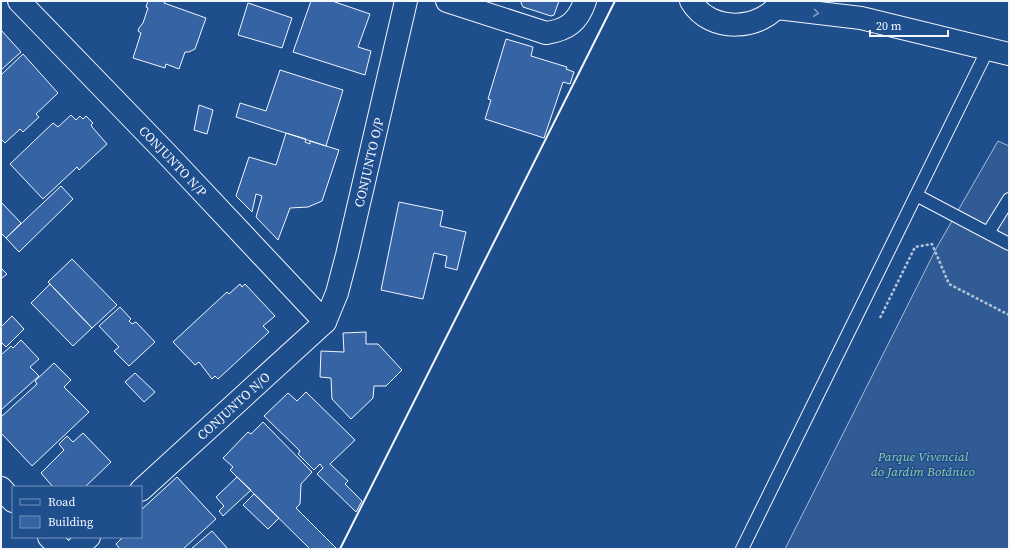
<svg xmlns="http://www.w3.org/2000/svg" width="1010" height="550" viewBox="0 0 1010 550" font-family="'Source Serif 4',serif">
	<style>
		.built { fill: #305b95; stroke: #a8bbd7 }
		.building { fill: #3563a3; stroke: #f2f6ff }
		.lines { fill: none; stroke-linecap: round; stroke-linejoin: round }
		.lane-casing { stroke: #f2f6ff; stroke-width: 14 }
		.street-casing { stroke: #f2f6ff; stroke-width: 24 }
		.path { stroke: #b3c4dc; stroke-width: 2.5; stroke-dasharray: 3 2; stroke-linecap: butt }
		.lane { stroke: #1f4e8c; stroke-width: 12 }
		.street { stroke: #1f4e8c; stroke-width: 22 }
		.wall { stroke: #f2f6ff; stroke-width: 2 }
		.oneway { stroke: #7e9ac0 }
		.labels { text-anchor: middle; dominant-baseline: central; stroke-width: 3; stroke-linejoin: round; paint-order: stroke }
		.street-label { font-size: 13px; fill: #f2f6ff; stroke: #1f4e8c }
		.park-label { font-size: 13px; font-style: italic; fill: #97c8a6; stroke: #1f4e8c }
	</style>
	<rect width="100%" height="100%" fill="#1f4e8c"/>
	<path class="built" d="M998 141 1009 146V549H785L937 247Z"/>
	<path class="building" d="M148 1H165L164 3 206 18 195 49 189 52H185L179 69 166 64 165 68 133 58 141 33 138 31 139 28 143 23 148 8 146 7Z
		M311 1H332L370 14 358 47 371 51 365 75 293 52Z
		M522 1H559L554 15 551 16 523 7 521 3Z
		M248 3 292 18 282 48 238 35Z
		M1 30 21 52 1 70Z
		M506 39 533 47 531 56 567 67 566 69 574 72 570 84 563 82 544 138 485 119 491 100 488 99Z
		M23 54 58 93 36 114 39 117 23 132 20 129 5 143 1 139V75Z
		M280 70 343 90 326 146 236 117 240 103 266 111Z
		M199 105 213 110 207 134 194 130Z
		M71 115 76 120 80 116 83 119 86 116 93 123 91 125 93 128 107 144 79 170 77 167 43 199 10 164 53 123 58 127Z
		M286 133 306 139 305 142 310 144V141L339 150 322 201 308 207 290 208 278 240 256 217 262 196 256 194 252 212 236 196 249 157 276 165Z
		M61 186 73 199 19 252 6 238Z
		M1 202 21 223 6 238 1 233Z
		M399 202 443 211 440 226 466 232 457 270 445 267 447 256 434 253 423 299 381 290Z
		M72 259 117 305 92 328 48 282Z
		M1 268 7 274 1 279Z
		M50 284 92 328 73 346 31 303Z
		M240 284 242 287 245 284 275 316 263 326 269 332 218 379 215 376 212 379 199 362 195 365 173 342 227 292 229 294Z
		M120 307 131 319 129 321 132 324 136 322 155 342 129 366 114 351 119 347 99 326Z
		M12 316 24 329 6 347 1 342V327Z
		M366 332V344H378L402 370 386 386H374L373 398 351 419 332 399 331 378 320 377 321 351 344 352 343 333Z
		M21 340 39 359 30 367 39 376 1 410V355L11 346 13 348Z
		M54 363 71 380 64 387 89 412 32 466 1 433V417L37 384 35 381Z
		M135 373 155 392 144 402 125 382Z
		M306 392 355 440 330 464 348 481 345 484 362 501 356 512 317 474 323 468 320 464 314 470 298 454 300 451 264 416 288 393 297 401Z
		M263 422 312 472 301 484 300 504 296 508 337 549H310L230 470 233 467 223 458 248 432 251 434Z
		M83 433 111 462 85 487H53L41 473 64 450 59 444 67 436 73 442Z
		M177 477 216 519 183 549H120L116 544 123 537H141V510Z
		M237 477 251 490 223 516 219 511 224 506 216 497Z
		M254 494 279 518 268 529 243 505Z
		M212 531 228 549H191Z"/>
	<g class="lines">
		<defs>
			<path id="lane" d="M916 195 988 233
				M1009 199 988 233 1009 244
				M742 549 989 47"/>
			<g id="street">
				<path id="s1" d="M19 1 167 154 325 322"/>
				<path d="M447 1 546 33C567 30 578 22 585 1"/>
				<path d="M691 1C710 34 763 31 781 1"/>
				<path d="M777 8 861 18 1009 54"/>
				<path d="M1 488 13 501"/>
				<path id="s2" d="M141 490 325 322 337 293 347 255 406 1"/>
				<path d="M49 537 61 549"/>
				<path d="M76 549 89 537"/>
			</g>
		</defs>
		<use href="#lane" class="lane-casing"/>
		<use href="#street" class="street-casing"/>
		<path class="path" d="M880 318 915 247 932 244 949 284 1009 315"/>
		<use href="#lane" class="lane"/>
		<use href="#street" class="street"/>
		<path class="wall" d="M340 549 615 1"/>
	</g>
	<defs><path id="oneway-chevron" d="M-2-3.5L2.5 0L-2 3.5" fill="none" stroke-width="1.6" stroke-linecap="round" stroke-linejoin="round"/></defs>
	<use class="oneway" href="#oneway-chevron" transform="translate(816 13) rotate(7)"/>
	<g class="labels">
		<g class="street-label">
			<text stroke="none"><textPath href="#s1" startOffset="222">CONJUNTO N/P</textPath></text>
			<text stroke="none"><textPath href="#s2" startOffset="415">CONJUNTO O/P</textPath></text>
			<text stroke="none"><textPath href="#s2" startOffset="125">CONJUNTO N/O</textPath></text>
		</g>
		<g class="park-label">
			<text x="923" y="456">Parque Vivencial<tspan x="923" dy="15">do Jardim Botânico</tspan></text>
		</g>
	</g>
	<rect width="1010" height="550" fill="none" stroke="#f2f6ff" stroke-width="4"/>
	<rect x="12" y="486" width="130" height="52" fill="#1f4e8c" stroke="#7391ba"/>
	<rect x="20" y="499" width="20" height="6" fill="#1f4e8c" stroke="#7391ba"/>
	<text x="48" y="506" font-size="12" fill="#f2f6ff">Road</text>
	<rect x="20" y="516" width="20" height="12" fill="#3563a3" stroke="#7391ba"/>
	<text x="48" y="526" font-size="12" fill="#f2f6ff">Building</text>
	<path d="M870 30v6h78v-6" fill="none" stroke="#f2f6ff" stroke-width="2"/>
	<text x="876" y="30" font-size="12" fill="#f2f6ff" stroke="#1f4e8c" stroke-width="3" paint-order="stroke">20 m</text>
</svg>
